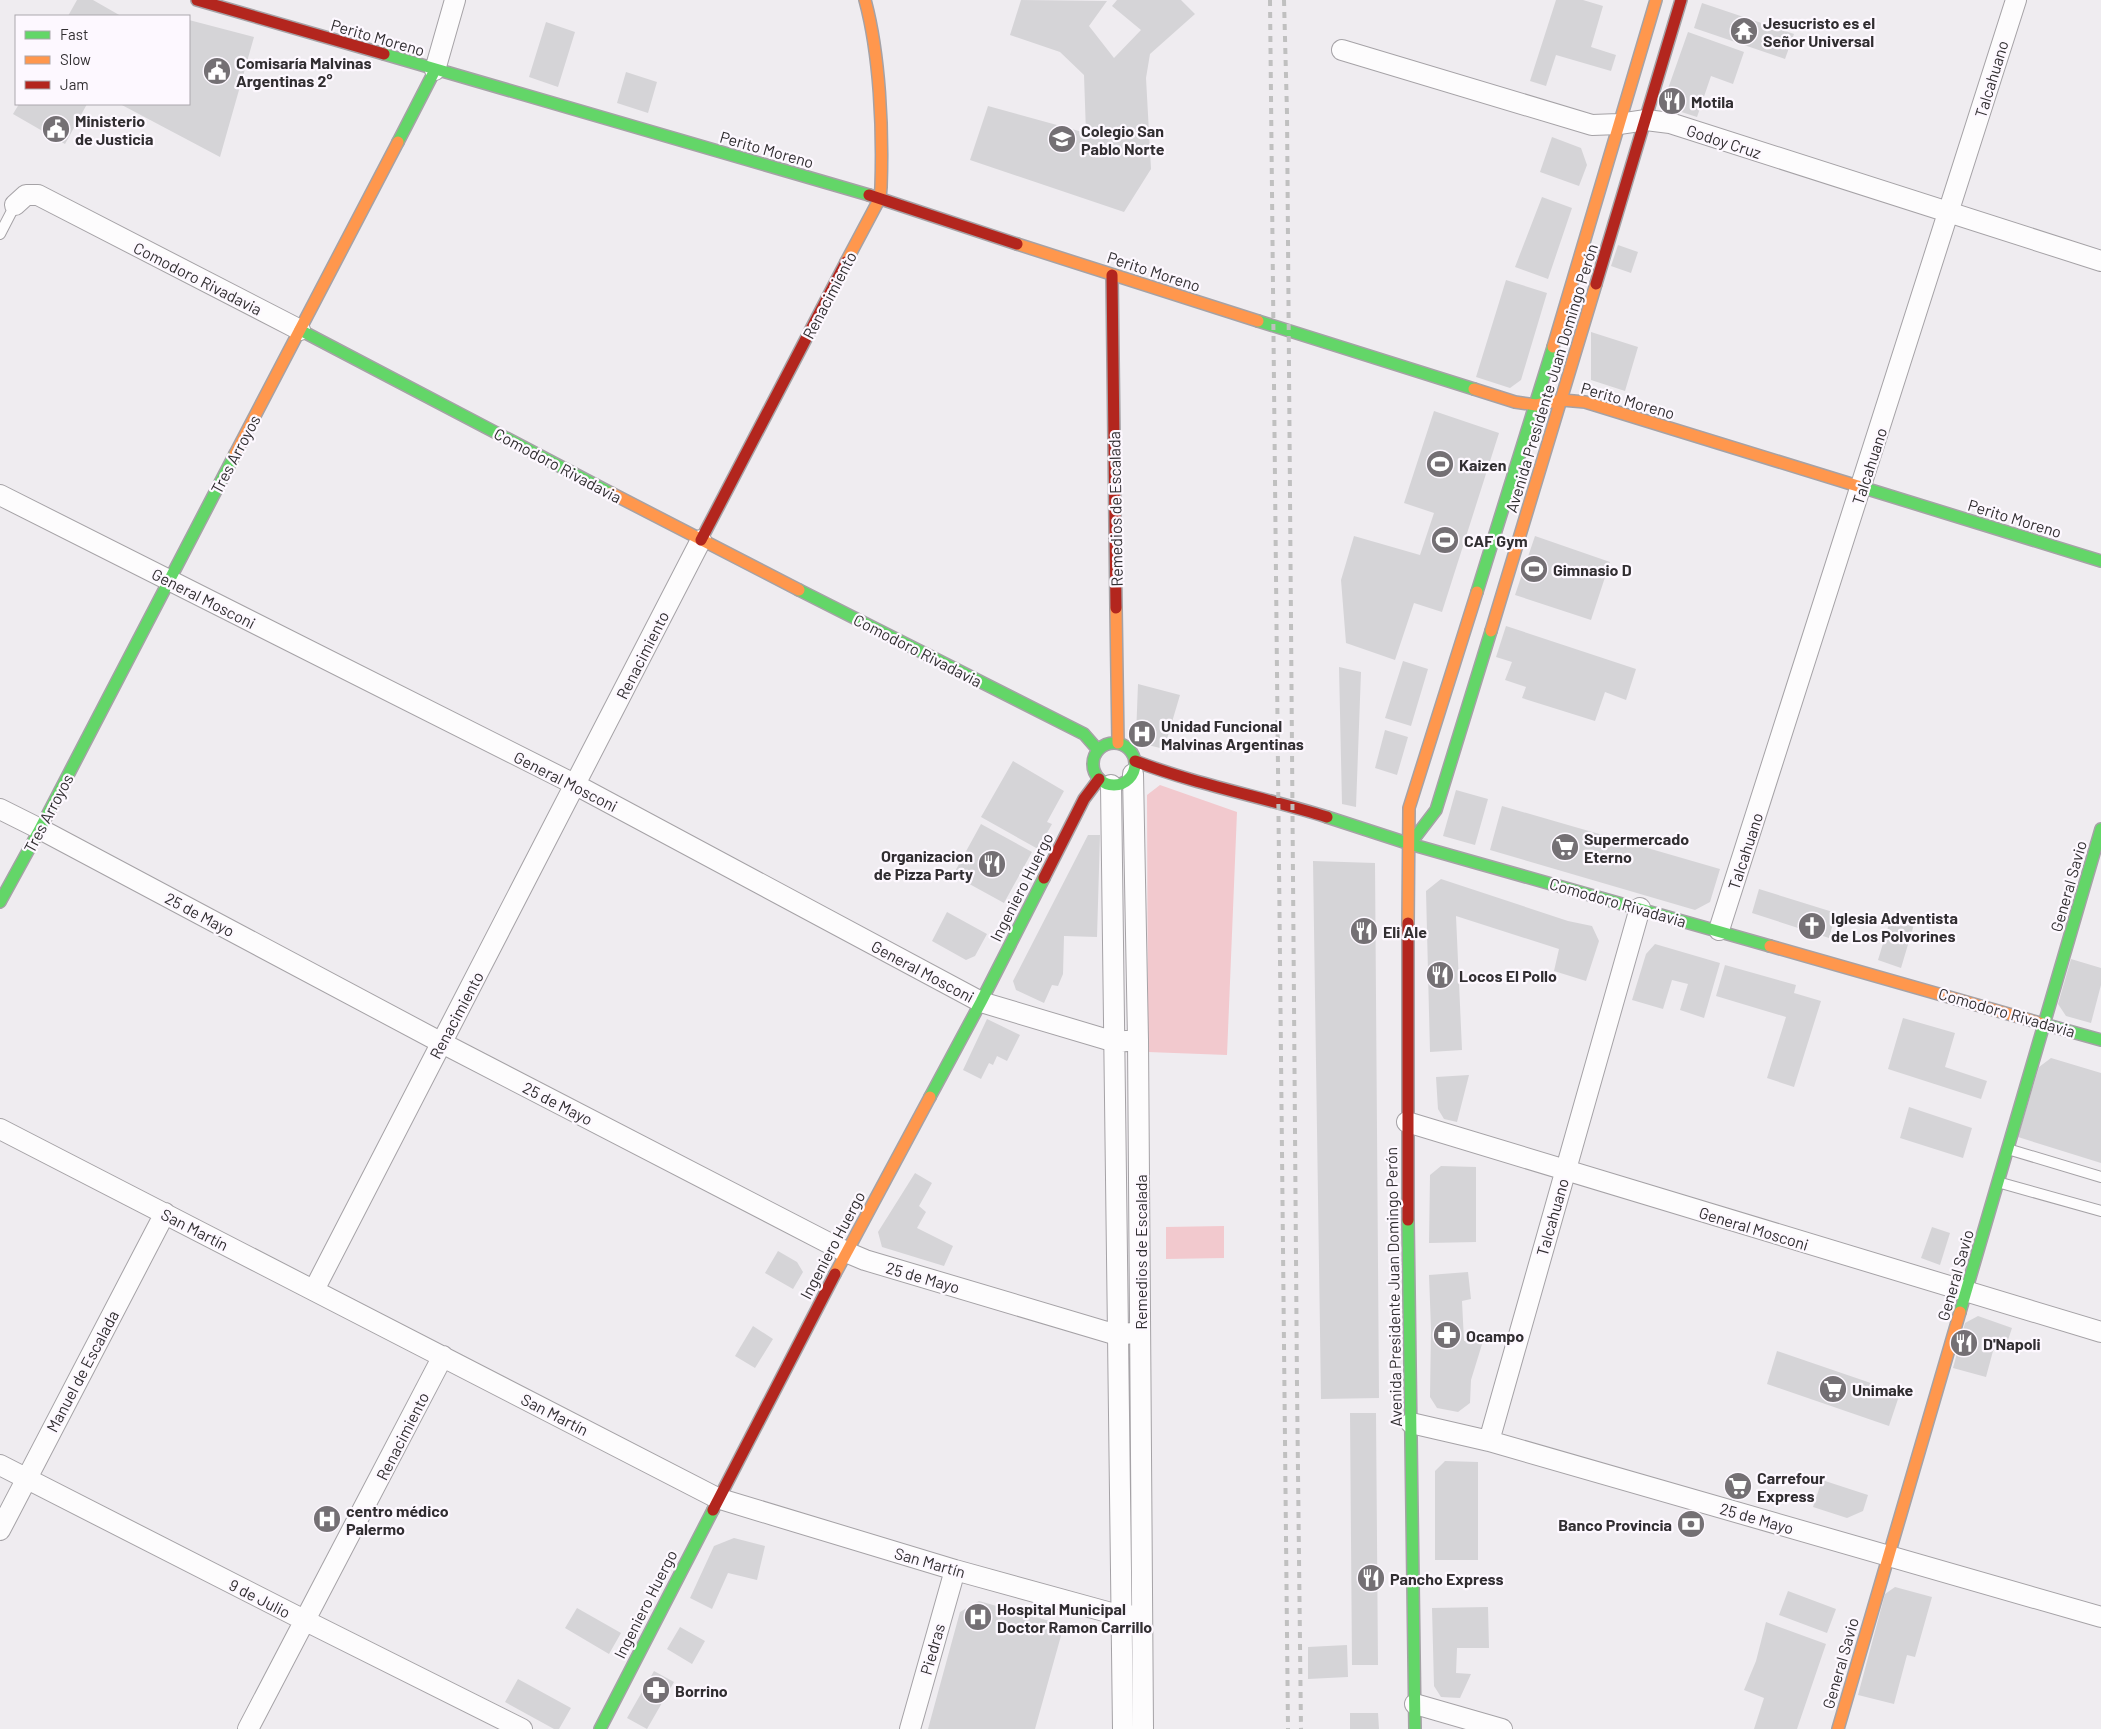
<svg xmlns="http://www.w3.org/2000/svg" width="2101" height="1729" viewBox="0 0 2101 1729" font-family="Barlow,sans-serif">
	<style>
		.green { fill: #f2c9ce }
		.building { fill: #d5d4d7 }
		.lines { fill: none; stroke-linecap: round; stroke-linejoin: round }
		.lane-casing { stroke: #a5a2a6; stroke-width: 12 }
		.street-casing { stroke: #a5a2a6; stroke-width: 22 }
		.fast-casing { stroke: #a5a2a6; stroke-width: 14 }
		.slow-casing { stroke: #a5a2a6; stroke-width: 14 }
		.jam-casing { stroke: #a5a2a6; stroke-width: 14 }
		.lane { stroke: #fdfcfd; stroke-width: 10 }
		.street { stroke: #fdfcfd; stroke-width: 20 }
		.fast { stroke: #63d668; stroke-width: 11 }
		.slow { stroke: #ff974d; stroke-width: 11 }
		.jam { stroke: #b3261e; stroke-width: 11 }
		.rail { stroke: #c0c0c0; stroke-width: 4; stroke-dasharray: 6 6; stroke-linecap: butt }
		.labels { text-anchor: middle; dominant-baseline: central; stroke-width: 4.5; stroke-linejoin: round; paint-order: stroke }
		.poi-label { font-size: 16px; font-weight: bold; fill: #312e31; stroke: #fdf8ff; text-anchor: start }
		.street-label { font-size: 16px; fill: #312e31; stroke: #fdf8ff }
	</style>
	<rect width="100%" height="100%" fill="#efecf0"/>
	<path class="green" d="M1160 785 1237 812 1227 1055 1148 1052 1147 795Z
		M1224 1226V1258L1166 1259V1227Z"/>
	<path class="building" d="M77 0H93L121 16H68Z
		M1021 0 1107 1 1089 26 1114 58 1141 30 1112 6 1117 0H1181L1195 14 1150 54 1146 78 1151 169 1124 212 970 160 988 106 1086 133 1084 75 1060 52 1010 35Z
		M1556 0H1583L1603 6 1591 47 1616 55 1611 71 1556 55 1546 86 1530 81Z
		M1702 3 1794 34 1785 59 1694 28Z
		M189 20 254 37 220 157 120 104H189Z
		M546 22 575 32 558 87 529 77Z
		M1688 32 1744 52 1733 84 1711 76 1697 117 1669 108 1664 100Z
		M626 72 657 82 648 113 617 103Z
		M19 104H87L65 144 13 114Z
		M1552 137 1581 148 1587 165 1579 186 1540 172Z
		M1542 197 1572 208 1548 279 1515 267Z
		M1618 245 1638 252 1631 273 1611 266Z
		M1506 280 1547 293 1521 380 1510 388 1476 377Z
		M1591 332 1638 347 1625 391 1591 380Z
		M1434 411 1499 433 1442 612 1414 603 1395 660 1346 643 1341 580 1354 536 1420 555 1434 513 1404 503Z
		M1535 536 1610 562 1591 620 1515 595Z
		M1506 626 1636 669 1626 700 1605 692 1595 721 1522 698 1526 687 1505 680 1512 662 1496 657Z
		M1403 661 1428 669 1411 726 1385 718Z
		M1339 667 1361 672 1356 807 1342 804Z
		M1138 684 1180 695 1164 749 1148 745 1136 736Z
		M1385 730 1408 737 1397 775 1375 768Z
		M1013 761 1064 791 1047 822 1052 824 1038 849 981 817Z
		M1456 790 1488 799 1475 845 1443 836Z
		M1502 806 1720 869 1710 902 1695 910 1490 850Z
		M981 824 1032 852 1004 903 953 875Z
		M1088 835H1100L1097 937 1064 936 1063 974 1058 986 1052 985 1044 1003 1016 990 1013 981Z
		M1313 861 1375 863 1379 1398 1321 1399Z
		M1441 879 1568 921 1592 926 1599 941 1586 981 1554 971 1559 949 1456 916 1462 1050 1430 1052 1426 891Z
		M1759 889 1836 913 1829 938 1752 913Z
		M947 912 987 934 975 956 966 960 932 941Z
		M1892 914 1915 921 1901 968 1878 960Z
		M1655 944 1720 963 1704 1018 1680 1010 1688 984 1672 980 1663 1009 1632 1000 1646 954Z
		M2071 959 2101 968V985L2091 1023 2066 1016 2058 1004Z
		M1725 965 1796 985 1794 993 1821 1001 1794 1087 1767 1078 1786 1017 1716 996Z
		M1903 1018 1955 1033 1945 1067 1987 1081 1981 1099 1888 1069Z
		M987 1019 1020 1035 1007 1061 997 1056 993 1065 989 1063 981 1079 963 1070Z
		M2051 1058 2101 1073V1163L2018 1137 2039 1067Z
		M1469 1075 1457 1122 1444 1119 1438 1109 1436 1077Z
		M1909 1107 1972 1128 1963 1158 1900 1138Z
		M1441 1166 1476 1167V1242L1429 1243 1430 1175Z
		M915 1173 932 1183 919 1206 926 1212 917 1228 953 1246 944 1266 882 1247 878 1232Z
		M1932 1227 1950 1233 1940 1265 1921 1258Z
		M778 1251 797 1262 803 1272 793 1289 765 1273Z
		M1468 1272 1471 1299 1462 1301 1464 1341H1483L1471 1380 1470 1403 1458 1412 1437 1408 1430 1397 1431 1329 1429 1275Z
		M1978 1316 2012 1328 2005 1349 1998 1347 1993 1351 1986 1377 1953 1368 1965 1323Z
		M753 1326 773 1339 755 1368 735 1356Z
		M1777 1351 1900 1393 1889 1426 1767 1384Z
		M1350 1413H1376L1378 1665H1352Z
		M1445 1461 1478 1462V1560H1435V1471Z
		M1822 1480 1868 1495 1863 1511 1847 1518 1813 1507Z
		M734 1538 765 1546 757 1580 728 1573 712 1609 690 1598 714 1546Z
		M1895 1587 1932 1597 1915 1657 1907 1655 1894 1704 1858 1695 1885 1594Z
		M1788 1591 1836 1609 1827 1633 1779 1615Z
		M979 1601 1064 1625 1035 1729H928L960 1612Z
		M1488 1607 1489 1648H1457L1456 1673 1471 1674 1460 1698 1441 1697 1434 1686 1432 1608Z
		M577 1608 621 1633 609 1654 565 1628Z
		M1766 1622 1826 1644 1797 1729H1754L1764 1698 1744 1690 1756 1661Z
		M680 1627 705 1641 692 1664 667 1649Z
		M1347 1645 1348 1677 1308 1679V1647Z
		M654 1671 674 1682 647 1729 627 1718Z
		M518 1679 571 1708 559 1729H554L505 1702Z
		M1350 1713H1378L1379 1729H1350Z"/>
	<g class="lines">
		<defs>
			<path id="lane" d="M0 234 15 205
				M2011 1150 2101 1177
				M2001 1183 2101 1211"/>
			<path id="street" d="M1342 50 1592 125 1619 124 1646 120 1670 123 2101 261
				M435 70 455 0
				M15 205 26 195H38L300 330
				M0 495 576 785 981 1002 1115 1042 1138 1040
				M1133 774 1138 1040 1143 1729
				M1111 785 1123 1729
				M0 809 40 829 442 1043 846 1252 865 1260 1117 1335 1140 1332
				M1719 930 2016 0
				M1407 1122 2101 1332
				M0 1129 717 1498 955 1570 1122 1616 1141 1615
				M314 1290 701 540
				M1411 1423 1489 1441 2101 1617
				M1489 1441 1640 908
				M0 1465 306 1621 522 1729
				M0 1530 165 1213
				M1415 1704 1502 1729
				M248 1729 443 1356
				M910 1729 955 1570"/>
			<path id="fast" d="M384 54 869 195
				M398 142 435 70
				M1258 321 1474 389
				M300 330 611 493
				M1861 487 2101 561
				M799 590 1084 734 1098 750
				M1477 592 1553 347
				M1093 764a21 21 0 1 1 42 0a21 21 0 1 1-42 0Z
				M1327 817 1410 844 1770 946
				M1410 844 1436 810 1491 631
				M0 902 40 829 235 454
				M2040 1023 2101 1040
				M930 1097 981 1002 1044 878
				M1408 1220 1415 1729
				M1960 1312 2101 829
				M600 1729 713 1510"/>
			<path id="slow" d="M1017 244 1258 321
				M846 262 880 198 881 187C883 130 880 55 865 0
				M1553 347 1656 0
				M1474 389 1515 402 1536 405 1562 400 1585 402 1861 487
				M235 454 398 142
				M611 493 799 590
				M1116 608 1118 743
				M1491 631 1596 284
				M1408 923 1409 808 1477 592
				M1770 946 2040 1023
				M835 1274 930 1097
				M1838 1729 1960 1312"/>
			<path id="jam" d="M197 0 384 54
				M869 195 1017 244
				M1112 275 1116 608
				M1596 284 1681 0
				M701 540 846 262
				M1135 761C1198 785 1263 797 1327 817
				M1044 878 1084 799 1099 779
				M1408 923V1220
				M713 1510 835 1274"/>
		</defs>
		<use href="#lane" class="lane-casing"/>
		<use href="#street" class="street-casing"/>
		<use href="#fast" class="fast-casing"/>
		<use href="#slow" class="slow-casing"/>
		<use href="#jam" class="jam-casing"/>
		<use href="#lane" class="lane"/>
		<use href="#street" class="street"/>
		<use href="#fast" class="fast"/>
		<use href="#slow" class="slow"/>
		<use href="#jam" class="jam"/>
		<path class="rail" d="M1270 0 1288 1729
			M1284 0 1287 113 1297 1385 1301 1729"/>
	</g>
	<defs>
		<symbol id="temple-disc" viewBox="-11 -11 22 22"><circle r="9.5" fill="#747074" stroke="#fdf8ff"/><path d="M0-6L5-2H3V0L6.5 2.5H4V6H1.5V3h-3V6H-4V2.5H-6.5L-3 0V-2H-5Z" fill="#fff"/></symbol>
		<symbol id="civic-disc" viewBox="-11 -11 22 22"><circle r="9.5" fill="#747074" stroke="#fdf8ff"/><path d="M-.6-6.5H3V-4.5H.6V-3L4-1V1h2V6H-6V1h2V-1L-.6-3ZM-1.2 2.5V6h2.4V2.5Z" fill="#fff"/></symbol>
		<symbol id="restaurant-disc" viewBox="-11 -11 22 22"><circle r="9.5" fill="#747074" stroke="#fdf8ff"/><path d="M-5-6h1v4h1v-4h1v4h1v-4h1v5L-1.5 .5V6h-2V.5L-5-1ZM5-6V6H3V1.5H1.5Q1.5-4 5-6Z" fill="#fff"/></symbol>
		<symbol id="school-disc" viewBox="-11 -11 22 22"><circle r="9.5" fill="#747074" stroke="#fdf8ff"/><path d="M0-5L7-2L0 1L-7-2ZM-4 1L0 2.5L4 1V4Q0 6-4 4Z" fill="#fff"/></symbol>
		<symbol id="stadium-disc" viewBox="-11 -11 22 22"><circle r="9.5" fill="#747074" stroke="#fdf8ff"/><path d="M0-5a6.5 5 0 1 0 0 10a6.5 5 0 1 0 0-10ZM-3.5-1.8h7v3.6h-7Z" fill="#fff"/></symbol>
		<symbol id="hospital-disc" viewBox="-11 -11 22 22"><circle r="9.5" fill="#747074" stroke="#fdf8ff"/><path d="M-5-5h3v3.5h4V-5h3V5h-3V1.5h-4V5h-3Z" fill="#fff"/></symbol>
		<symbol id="supermarket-disc" viewBox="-11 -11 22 22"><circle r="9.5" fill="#747074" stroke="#fdf8ff"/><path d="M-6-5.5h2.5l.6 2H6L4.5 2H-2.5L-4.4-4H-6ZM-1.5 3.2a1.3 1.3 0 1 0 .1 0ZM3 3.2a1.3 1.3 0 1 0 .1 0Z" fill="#fff"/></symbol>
		<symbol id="church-disc" viewBox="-11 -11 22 22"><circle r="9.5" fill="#747074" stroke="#fdf8ff"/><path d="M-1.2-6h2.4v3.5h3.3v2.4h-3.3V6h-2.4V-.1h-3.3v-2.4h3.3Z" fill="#fff"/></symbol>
		<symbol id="pharmacy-disc" viewBox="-11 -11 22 22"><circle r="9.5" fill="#747074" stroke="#fdf8ff"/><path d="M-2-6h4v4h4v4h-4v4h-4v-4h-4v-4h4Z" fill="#fff"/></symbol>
		<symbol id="bank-disc" viewBox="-11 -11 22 22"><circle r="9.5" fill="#747074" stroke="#fdf8ff"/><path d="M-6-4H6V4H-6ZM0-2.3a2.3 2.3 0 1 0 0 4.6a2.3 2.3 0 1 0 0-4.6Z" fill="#fff"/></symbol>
	</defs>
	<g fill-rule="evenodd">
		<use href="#temple-disc" x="1728" y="15" width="32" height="32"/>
		<use href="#civic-disc" x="201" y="55" width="32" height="32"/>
		<use href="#restaurant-disc" x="1656" y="85" width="32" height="32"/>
		<use href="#civic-disc" x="40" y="113" width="32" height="32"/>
		<use href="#school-disc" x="1046" y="123" width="32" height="32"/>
		<use href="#stadium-disc" x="1424" y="448" width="32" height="32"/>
		<use href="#stadium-disc" x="1429" y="524" width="32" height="32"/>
		<use href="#stadium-disc" x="1518" y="553" width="32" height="32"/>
		<use href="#hospital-disc" x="1126" y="718" width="32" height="32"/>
		<use href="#supermarket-disc" x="1549" y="831" width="32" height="32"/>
		<use href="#restaurant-disc" x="976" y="848" width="32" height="32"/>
		<use href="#church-disc" x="1796" y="910" width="32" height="32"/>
		<use href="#restaurant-disc" x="1348" y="915" width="32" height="32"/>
		<use href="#restaurant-disc" x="1424" y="959" width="32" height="32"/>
		<use href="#pharmacy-disc" x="1431" y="1319" width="32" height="32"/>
		<use href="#restaurant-disc" x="1948" y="1327" width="32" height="32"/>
		<use href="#supermarket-disc" x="1817" y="1373" width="32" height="32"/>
		<use href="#supermarket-disc" x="1722" y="1470" width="32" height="32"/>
		<use href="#hospital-disc" x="311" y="1503" width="32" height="32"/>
		<use href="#bank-disc" x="1675" y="1508" width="32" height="32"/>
		<use href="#restaurant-disc" x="1355" y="1562" width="32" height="32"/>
		<use href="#hospital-disc" x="962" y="1601" width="32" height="32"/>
		<use href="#pharmacy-disc" x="640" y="1674" width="32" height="32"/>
	</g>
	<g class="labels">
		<g class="poi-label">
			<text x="1763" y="22">Jesucristo es el<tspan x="1763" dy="18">Señor Universal</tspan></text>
			<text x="236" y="62">Comisaría Malvinas<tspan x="236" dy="18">Argentinas 2°</tspan></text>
			<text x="1691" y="101">Motila</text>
			<text x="75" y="120">Ministerio<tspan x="75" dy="18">de Justicia</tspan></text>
			<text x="1081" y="130">Colegio San<tspan x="1081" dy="18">Pablo Norte</tspan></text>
			<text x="1459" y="464">Kaizen</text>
			<text x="1464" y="540">CAF Gym</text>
			<text x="1553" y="569">Gimnasio D</text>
			<text x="1161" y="725">Unidad Funcional<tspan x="1161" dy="18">Malvinas Argentinas</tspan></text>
			<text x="1584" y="838">Supermercado<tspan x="1584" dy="18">Eterno</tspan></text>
			<text x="973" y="855" text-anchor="end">Organizacion<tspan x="973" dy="18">de Pizza Party</tspan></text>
			<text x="1831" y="917">Iglesia Adventista<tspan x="1831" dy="18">de Los Polvorines</tspan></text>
			<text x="1383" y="931">Eli Ale</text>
			<text x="1459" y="975">Locos El Pollo</text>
			<text x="1466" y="1335">Ocampo</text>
			<text x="1983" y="1343">D'Napoli</text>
			<text x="1852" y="1389">Unimake</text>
			<text x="1757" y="1477">Carrefour<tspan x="1757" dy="18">Express</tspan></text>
			<text x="346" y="1510">centro médico<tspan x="346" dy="18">Palermo</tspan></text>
			<text x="1672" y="1524" text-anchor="end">Banco Provincia</text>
			<text x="1390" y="1578">Pancho Express</text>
			<text x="997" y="1608">Hospital Municipal<tspan x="997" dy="18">Doctor Ramon Carrillo</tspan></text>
			<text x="675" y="1690">Borrino</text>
		</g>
		<g class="street-label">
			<text transform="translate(378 37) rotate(16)">Perito Moreno</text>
			<text transform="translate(1991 79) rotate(-73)">Talcahuano</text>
			<text transform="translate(1724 141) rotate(18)">Godoy Cruz</text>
			<text transform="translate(767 149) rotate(16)">Perito Moreno</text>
			<text transform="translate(1154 271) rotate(18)">Perito Moreno</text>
			<text transform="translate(198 278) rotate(27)">Comodoro Rivadavia</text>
			<text transform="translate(829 295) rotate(-62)">Renacimiento</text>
			<text transform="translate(1551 378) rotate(-73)">Avenida Presidente Juan Domingo Perón</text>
			<text transform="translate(1628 400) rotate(16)">Perito Moreno</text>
			<text transform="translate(235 454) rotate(-62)">Tres Arroyos</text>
			<text transform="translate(558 465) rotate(28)">Comodoro Rivadavia</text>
			<text transform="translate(1869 466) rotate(-72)">Talcahuano</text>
			<text transform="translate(1115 509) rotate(-91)">Remedios de Escalada</text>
			<text transform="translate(2015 518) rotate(17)">Perito Moreno</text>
			<text transform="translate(204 598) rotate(27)">General Mosconi</text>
			<text transform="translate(918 650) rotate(27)">Comodoro Rivadavia</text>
			<text transform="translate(642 655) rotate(-63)">Renacimiento</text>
			<text transform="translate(566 781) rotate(27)">General Mosconi</text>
			<text transform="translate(48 813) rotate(-62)">Tres Arroyos</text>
			<text transform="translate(1745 851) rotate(-72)">Talcahuano</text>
			<text transform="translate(2068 886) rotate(-74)">General Savio</text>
			<text transform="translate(1021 887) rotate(-63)">Ingeniero Huergo</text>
			<text transform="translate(1618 902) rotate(16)">Comodoro Rivadavia</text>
			<text transform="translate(200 914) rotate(28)">25 de Mayo</text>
			<text transform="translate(923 971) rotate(28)">General Mosconi</text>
			<text transform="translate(2007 1012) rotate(16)">Comodoro Rivadavia</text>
			<text transform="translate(456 1015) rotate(-62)">Renacimiento</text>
			<text transform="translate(558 1103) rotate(27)">25 de Mayo</text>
			<text transform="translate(1552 1217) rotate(-74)">Talcahuano</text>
			<text transform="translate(1754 1228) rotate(17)">General Mosconi</text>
			<text transform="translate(195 1229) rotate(27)">San Martín</text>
			<text transform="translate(832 1245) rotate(-62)">Ingeniero Huergo</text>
			<text transform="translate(1140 1252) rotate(-90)">Remedios de Escalada</text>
			<text transform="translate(1955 1275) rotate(-74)">General Savio</text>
			<text transform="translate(923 1277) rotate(16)">25 de Mayo</text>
			<text transform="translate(1393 1287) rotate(-91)">Avenida Presidente Juan Domingo Perón</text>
			<text transform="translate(82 1371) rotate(-62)">Manuel de Escalada</text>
			<text transform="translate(555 1414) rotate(27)">San Martín</text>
			<text transform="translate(402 1436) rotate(-63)">Renacimiento</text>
			<text transform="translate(1757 1518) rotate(16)">25 de Mayo</text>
			<text transform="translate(930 1562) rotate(16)">San Martín</text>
			<text transform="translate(260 1598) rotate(27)">9 de Julio</text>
			<text transform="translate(645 1604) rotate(-63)">Ingeniero Huergo</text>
			<text transform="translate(932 1649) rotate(-74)">Piedras</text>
			<text transform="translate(1840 1663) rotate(-74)">General Savio</text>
		</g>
	</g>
	<rect x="15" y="15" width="175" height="90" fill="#fdf8ff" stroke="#aba7ad"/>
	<rect x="25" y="31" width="25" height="8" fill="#63d668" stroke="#aba7ad"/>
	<text x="60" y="40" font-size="15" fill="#312e31">Fast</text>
	<rect x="25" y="56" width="25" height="8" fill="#ff974d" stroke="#aba7ad"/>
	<text x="60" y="65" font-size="15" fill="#312e31">Slow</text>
	<rect x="25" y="81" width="25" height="8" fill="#b3261e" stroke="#aba7ad"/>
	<text x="60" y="90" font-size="15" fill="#312e31">Jam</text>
</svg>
